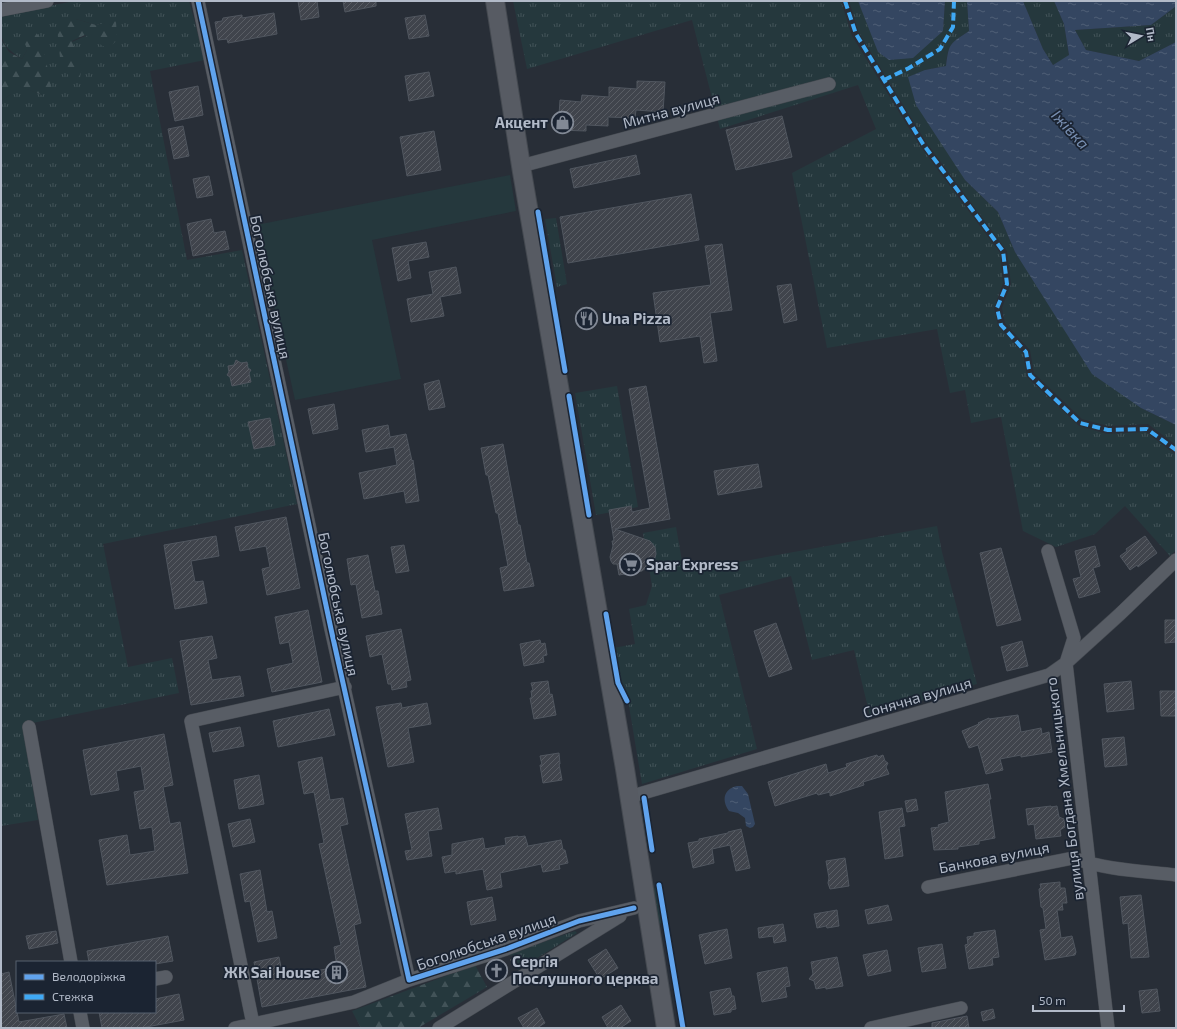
<svg xmlns="http://www.w3.org/2000/svg" width="1177" height="1029" viewBox="0 0 1177 1029" font-family="'Exo 2',sans-serif">
	<style>
		.grass { fill: url(#grass-tufts); fill-rule: evenodd }
		.forest { fill: url(#forest-firs) }
		.garden { fill: #25383d }
		.water { fill: url(#water-ripples) }
		.building { fill: url(#building-hatch); stroke: #50565f }
		.lines { fill: none; stroke-linecap: round; stroke-linejoin: round }
		.street-casing { stroke: #444950; stroke-width: 14 }
		.secondary-casing { stroke: #444950; stroke-width: 20 }
		.path { stroke: #565c62; stroke-width: 2; stroke-dasharray: 3 3; stroke-linecap: butt }
		.street { stroke: #585d65; stroke-width: 13 }
		.secondary { stroke: #575b63; stroke-width: 18 }
		.quiet { stroke: #3fa9f5; stroke-width: 4; stroke-dasharray: 8 4; stroke-linecap: butt }
		.cycleway-casing { stroke: #1b2432; stroke-width: 8 }
		.cycleway { stroke: #60a3ed; stroke-width: 5 }
		.labels { text-anchor: middle; dominant-baseline: central; stroke-width: 3.5; stroke-linejoin: round; paint-order: stroke }
		.street-label { font-size: 15px; fill: #b2bac8; stroke: #1b2432 }
		.poi-label { font-size: 15px; font-weight: bold; fill: #b2bac8; stroke: #1b2432; text-anchor: start }
		.water-label { font-size: 16px; font-style: italic; fill: #788fb2; stroke: #1b2432 }
	</style>
	<defs>
		<pattern id="grass-tufts" width="24" height="20" patternUnits="userSpaceOnUse"><rect width="24" height="20" fill="#25383d"/><path d="M3 7l-1-3M5 7V3M7 7l1-3M15 17l-1-3M17 17v-4M19 17l1-3" fill="none" stroke="#425358"/></pattern>
		<pattern id="forest-firs" width="22" height="20" patternUnits="userSpaceOnUse"><rect width="22" height="20" fill="#25383d"/><path d="M5 1l3.5 6h-7zM16 11l3.5 6h-7z" fill="#425358"/></pattern>
		<pattern id="water-ripples" width="26" height="14" patternUnits="userSpaceOnUse"><rect width="26" height="14" fill="#344661"/><path d="M2 4q2-2 4 0t4 0M15 11q2-2 4 0t4 0" fill="none" stroke="#4f5f76"/></pattern>
		<pattern id="building-hatch" width="6" height="6" patternUnits="userSpaceOnUse"><rect width="6" height="6" fill="#40444c"/><path d="M-1 1l2-2M0 6l6-6M5 7l2-2" fill="none" stroke="#595d64"/></pattern>
	</defs>
	<rect width="100%" height="100%" fill="#282e37"/>
	<path class="grass" d="M75 1H189L205 60 150 71 187 260 242 250 297 504 103 544 128 667 172 658 179 693 23 725 38 820 1 826V101L11 94 10 82 42 95 27 50 22 59C0 45 1 40 1 15ZM76 19 96 25 116 22 72 42Z
		M513 1H841L852 36 920 146 1000 253 1003 283 994 308 998 326 1023 353 1027 377 1079 426 1107 434 1146 432 1176 455V550L1170 556 1125 506 1095 534 1056 547 1023 531 1001 417 971 423 965 390 950 393 937 329 827 348 792 173 876 129 858 85 720 129 692 20 527 69Z
		M849 1H858V3L943 31 945 1H967L969 31C951 43 948 44 946 66L925 70 965 180 998 212 1015 252 1141 408 1176 425V445L1148 424 1108 426 1082 419 1034 373 1030 350 1005 323 1002 308 1011 284 1007 251 926 142 859 33Z
		M1023 1H1054L1064 24 1069 56 1053 65 1043 49Z
		M1176 1V42L1139 61 1086 50 1075 30 1151 25 1175 7Z
		M556 218 567 284 557 287 545 219Z
		M617 386 638 507 596 515 575 393Z
		M937 526 942 552 977 684 870 716 854 650 812 660 791 576 719 595 757 749 642 784 628 700 619 682 613 648 635 644 629 609 646 605 652 586 643 533 676 527 684 572Z
		M642 799 651 850 645 848 639 803Z
		M658 886 664 923 655 924 650 891Z
		M575 931 577 933 518 970 516 967 519 965 513 955 510 956 509 954Z"/>
	<path class="forest" d="M76 19 96 25 116 21 117 40 108 49 85 35 72 41 82 67 80 77 70 78 60 58 57 27 59 20Z
		M29 26 39 36 46 60 51 87 42 95 11 83V94L1 101V39L9 52 22 59 27 50 22 33Z
		M475 965 487 987 418 1028H361L352 1011Z"/>
	<path class="garden" d="M510 175 516 211 372 240 401 379 295 400 256 225Z"/>
	<path class="water" d="M858 1H945L943 31 913 58 889 60 878 52Z
		M967 1H1023L1043 49 1053 65 1069 55 1064 24 1054 1H1176L1175 7 1151 25 1075 30 1086 50 1139 61 1176 42V425L1141 408 1092 374 1015 252 998 212 965 180 916 105 908 77 925 70 946 66C949 42 950 44 969 31Z
		M737 786H742L748 794 755 824 753 827 750 828 746 826 745 818 738 813 729 811C721 800 724 789 737 786Z"/>
	<path class="building" d="M298 1H317L319 17 301 20Z
		M343 1H376V6L345 12Z
		M274 13 277 34 228 43 227 39 218 40 215 22 222 21 223 18 242 15V18Z
		M425 15 429 36 409 39 405 18Z
		M429 72 434 96 409 101 405 76Z
		M637 81 665 82 663 112 636 110 635 118 608 117V126L586 125V131L558 130 560 100 581 102 582 95 609 97V87L637 89Z
		M198 86 203 115 175 121 169 92Z
		M782 116 792 157 736 170 726 130Z
		M183 126 189 156 174 159 168 129Z
		M434 131 441 170 407 176 400 137Z
		M636 155 640 174 574 188 570 169Z
		M209 176 213 195 197 198 193 179Z
		M691 194 699 240 568 263 560 217Z
		M211 219 214 233 225 231 229 249 193 256 187 224Z
		M426 242 429 257 408 261 411 278 398 281 392 248Z
		M722 244 732 310 710 313 717 361 704 363 700 336 660 342 653 293 711 285 705 246Z
		M456 267 461 293 440 297 444 316 411 322 407 299 433 294 429 272Z
		M791 284 797 320 784 323 777 286Z
		M236 360 241 363 247 362 248 368 251 370 249 373 251 382 232 386 230 377 227 375 229 372 228 366 234 365Z
		M439 380 445 407 429 410 424 384Z
		M646 386 670 519 615 529 650 541 655 547 656 554 654 561 642 571 619 575 617 564H613L611 561 610 557 613 546 612 541H614L609 510 631 506 632 512 650 508 629 389Z
		M334 404 338 429 313 434 308 409Z
		M270 418 275 445 254 449 248 422Z
		M388 425 390 437 406 434 412 461 413 460 419 501 406 503 404 491 364 499 359 473 397 465 394 447 366 452 362 430Z
		M503 444 518 525H520L527 563H529L534 586 504 591 500 568 508 566 498 513H496L488 475H486L481 448Z
		M758 464 762 487 718 495 714 471Z
		M286 517 300 588 267 595 262 569 270 567 266 546 240 551 235 527Z
		M216 536 219 556 191 561 195 582 203 581 207 603 175 609 164 545Z
		M1145 536 1157 553 1138 567 1137 565 1130 570 1120 556 1127 551 1126 549Z
		M404 545 409 571 396 573 391 547Z
		M1095 546 1100 566 1093 568 1100 592 1079 598 1073 579 1081 577 1075 551Z
		M1001 548 1021 620 997 626 980 553Z
		M368 555 375 591H378L382 614 362 618 356 584 351 585 347 559Z
		M308 610 322 682 272 692 267 669 293 663 289 642 280 644 275 617Z
		M1165 620H1176V642L1165 643Z
		M776 623 792 669 769 677 754 631Z
		M401 629 411 680 406 681 407 687 392 690 391 684H388L382 654 370 657 366 636Z
		M212 636 217 658 208 660 212 680 240 676 244 696 191 705 180 641Z
		M540 640 541 644 545 643 547 655 543 656 544 662 524 666 520 644Z
		M1022 641 1028 666 1007 671 1001 647Z
		M548 681 550 695 552 694 556 715 534 719 530 698H532L531 691 533 690 531 683Z
		M1131 681 1134 709 1107 712 1104 684Z
		M1160 691H1176V716H1161Z
		M401 703 402 708 427 703 431 724 408 728 414 762 388 767 376 707Z
		M329 709 335 735 278 747 273 721Z
		M1018 715 1021 732 1041 728 1042 734 1049 732 1052 752 1021 757V755L1000 759 1003 770 986 774 978 745 969 748 962 731 979 724 978 723 989 718V719Z
		M240 727 244 746 213 752 209 733Z
		M164 734 173 785 163 787 170 824 180 822 188 873 107 885 99 840 127 835 130 855 155 851 152 827 140 829 134 792 145 790 141 766 116 771 119 790 91 795 83 750Z
		M1124 737 1127 765 1105 767 1102 739Z
		M559 753 560 764H559L562 780 543 783 540 765H542L540 756Z
		M877 755 878 757 883 755 885 761 888 763 886 767 889 774 863 782 864 785 830 796V792L818 795 817 793 775 806 768 782 826 764 828 773 847 767 846 764Z
		M322 757 330 800 343 798 348 824 340 826 361 923 354 925 366 987 262 1007 254 962 279 957 283 977 337 967 334 947 341 945 319 844 324 843 314 792 304 794 298 762Z
		M259 775 264 804 239 809 234 780Z
		M988 784 991 799H989L995 838 979 841V844L958 847V849L934 850 931 828 939 827 938 825 941 824 949 822 945 792Z
		M916 799 918 810 907 812 905 801Z
		M1051 806V807L1057 806 1059 817 1064 819 1065 827 1060 830 1061 836 1036 839 1034 824 1028 825 1026 809Z
		M438 808 442 829 428 831 432 856 407 860 405 851 412 850 405 814Z
		M902 808 905 826 899 827 903 856 885 859 879 812Z
		M250 819 255 842 233 847 228 824Z
		M741 829 750 868 736 871 730 845 712 849 714 863 693 868 688 843 699 841V839L728 833V832Z
		M518 836V837L525 836 528 846 561 840 563 850H565L568 863 559 865 560 869 543 872 541 864 500 873 502 887 487 890 483 869 456 874V871L445 873 442 857 452 855V844L483 838 485 849 506 845 505 838Z
		M845 858 849 886 830 889 828 883 829 878 826 861Z
		M260 870 267 912 272 911 277 938 258 942 250 901 245 902 240 874Z
		M1060 882V888H1065L1067 903H1062L1063 910H1057L1061 938 1072 936 1076 952 1075 955 1045 960 1040 930 1046 929 1043 908 1041 907 1039 889 1041 888 1040 884Z
		M1141 895 1149 957 1131 958 1128 923 1123 924 1120 897Z
		M492 897 496 920 471 925 467 902Z
		M888 905 892 920 868 924 865 910Z
		M837 910 839 926 827 928 826 926 817 928 814 914Z
		M783 924 786 941 774 943 773 936 759 938 758 928Z
		M727 929 732 958 705 964 699 935Z
		M995 930 999 957 992 958 993 965 969 969 965 945 968 944 967 937 974 936V933Z
		M56 931 58 943 29 949 26 936Z
		M168 936 173 961 155 964V962H89L87 951Z
		M942 944 946 968 922 972 918 948Z
		M606 949 618 968 600 979 588 960Z
		M887 950 891 971 868 976 863 955Z
		M837 957 843 986 826 989V987L816 989 814 981 809 979 813 974 811 962Z
		M787 967 790 986 785 987 787 997 762 1002 757 973Z
		M9 972 19 1022 64 1014 67 1028H1V974Z
		M730 988 732 996H734L736 1009 731 1010V1012L714 1015 710 992Z
		M1157 989 1160 1011 1142 1013 1139 991Z
		M179 994 184 1020 141 1028H102L99 1012H155V999Z
		M621 1005 631 1021 620 1028H608L602 1017Z
		M537 1008 545 1023 537 1028H524L518 1018Z
		M993 1009 995 1018 983 1021 981 1012Z
		M967 1016 969 1028H932V1023Z"/>
	<g class="lines">
		<defs>
			<path id="street" d="M198 1 331 629 409 980 506 949 579 921 634 908
				M1 10 47 1
				M521 166 829 84
				M1048 551 1074 638 1066 663 1108 1028
				M29 727 71 962
				M629 797 1049 675 1066 663 1120 614 1176 560
				M928 887 1073 858C1106 870 1142 871 1176 875
				M155 979 166 977
				M80 1012 83 1028
				M253 1024 191 721 345 687
				M235 1028 354 1002 409 980
				M439 1028 620 916
				M871 1028 961 1008"/>
			<path id="secondary" d="M495 1 522 172 625 769 666 1028"/>
		</defs>
		<use href="#street" class="street-casing"/>
		<use href="#secondary" class="secondary-casing"/>
		<path class="path" d="M511 959 515 968"/>
		<use href="#street" class="street"/>
		<use href="#secondary" class="secondary"/>
		<path class="quiet" d="M845 1 856 34 923 144 1003 251 1007 284 997 308 1001 325 1026 352 1030 375 1080 423 1108 430 1147 429 1176 450
			M884 80 909 68 940 49 953 27 954 1"/>
		<defs>
			<path id="cycleway" d="M198 1 331 629 409 980 506 949 579 921 634 908
				M538 212 565 371
				M569 396 589 515
				M606 614 618 683 627 701
				M644 798 652 850
				M659 885 683 1028"/>
		</defs>
		<use href="#cycleway" class="cycleway-casing"/>
		<use href="#cycleway" class="cycleway"/>
	</g>
	<defs>
		<symbol id="shop-ring" viewBox="-11 -11 22 22"><circle r="9.5" fill="#1b2432" stroke="#828995" stroke-width="1.5"/><path d="M-5-2.5h2.3a2.7 3.5 0 0 1 5.4 0H5L5.5 6h-11ZM-1.5-2.5h3a1.5 2.3 0 0 0-3 0Z" fill="#828995"/></symbol>
		<symbol id="restaurant-ring" viewBox="-11 -11 22 22"><circle r="9.5" fill="#1b2432" stroke="#828995" stroke-width="1.5"/><path d="M-5-6h1v4h1v-4h1v4h1v-4h1v5L-1.5 .5V6h-2V.5L-5-1ZM5-6V6H3V1.5H1.5Q1.5-4 5-6Z" fill="#828995"/></symbol>
		<symbol id="supermarket-ring" viewBox="-11 -11 22 22"><circle r="9.5" fill="#1b2432" stroke="#828995" stroke-width="1.5"/><path d="M-6-5.5h2.5l.6 2H6L4.5 2H-2.5L-4.4-4H-6ZM-1.5 3.2a1.3 1.3 0 1 0 .1 0ZM3 3.2a1.3 1.3 0 1 0 .1 0Z" fill="#828995"/></symbol>
		<symbol id="church-ring" viewBox="-11 -11 22 22"><circle r="9.5" fill="#1b2432" stroke="#828995" stroke-width="1.5"/><path d="M-1.2-6h2.4v3.5h3.3v2.4h-3.3V6h-2.4V-.1h-3.3v-2.4h3.3Z" fill="#828995"/></symbol>
		<symbol id="building-ring" viewBox="-11 -11 22 22"><circle r="9.5" fill="#1b2432" stroke="#828995" stroke-width="1.5"/><path d="M-4-6H4V6H1V3H-1V6H-4ZM-2.5-4.3h1.7v1.8h-1.7ZM.8-4.3h1.7v1.8H.8ZM-2.5-1h1.7V.8h-1.7ZM.8-1h1.7V.8H.8Z" fill="#828995"/></symbol>
	</defs>
	<g fill-rule="evenodd">
		<use href="#shop-ring" x="550" y="110" width="25" height="25"/>
		<use href="#restaurant-ring" x="574" y="306" width="25" height="25"/>
		<use href="#supermarket-ring" x="618" y="552" width="25" height="25"/>
		<use href="#church-ring" x="484" y="958" width="25" height="25"/>
		<use href="#building-ring" x="324" y="960" width="25" height="25"/>
	</g>
	<g class="labels">
		<g class="street-label">
			<text transform="translate(671 110) rotate(-15)">Митна вулиця</text>
			<text transform="translate(271 287) rotate(78)">Боголюбська вулиця</text>
			<text transform="translate(339 604) rotate(78)">Боголюбська вулиця</text>
			<text transform="translate(917 697) rotate(-16)">Сонячна вулиця</text>
			<text transform="translate(1064 789) rotate(-97)">вулиця Богдана Хмельницького</text>
			<text transform="translate(994 857) rotate(-11)">Банкова вулиця</text>
			<text transform="translate(486 941) rotate(-19)">Боголюбська вулиця</text>
		</g>
		<g class="poi-label">
			<text x="548" y="122" text-anchor="end">Акцент</text>
			<text x="602" y="318">Una Pizza</text>
			<text x="646" y="564">Spar Express</text>
			<text x="512" y="961">Сергія<tspan x="512" dy="17">Послушного церква</tspan></text>
			<text x="320" y="972" text-anchor="end">ЖК Sai House</text>
		</g>
		<g class="water-label">
			<text transform="translate(1071 129) rotate(47)">Іжівка</text>
		</g>
	</g>
	<rect width="1177" height="1029" fill="none" stroke="#b2bac8" stroke-width="4"/>
	<rect x="16" y="961" width="140" height="52" fill="#1b2432" stroke="#57606e"/>
	<rect x="24" y="974" width="20" height="6" fill="#60a3ed" stroke="#57606e"/>
	<text x="52" y="981" font-size="12" fill="#b2bac8">Велодоріжка</text>
	<rect x="24" y="994" width="20" height="6" fill="#3fa9f5" stroke="#57606e"/>
	<text x="52" y="1001" font-size="12" fill="#b2bac8">Стежка</text>
	<g transform="translate(1141 36) rotate(80)" stroke="#1b2432" stroke-width="3" paint-order="stroke">
	<path d="M0-3L7 15L0 10L-7 15Z" fill="#b2bac8"/>
	<text y="-6" font-size="11" font-weight="bold" text-anchor="middle" fill="#b2bac8">Пн</text>
	</g>
	<path d="M1033 1005v6h91v-6" fill="none" stroke="#b2bac8" stroke-width="2"/>
	<text x="1039" y="1005" font-size="12" fill="#b2bac8" stroke="#1b2432" stroke-width="3" paint-order="stroke">50 m</text>
</svg>
